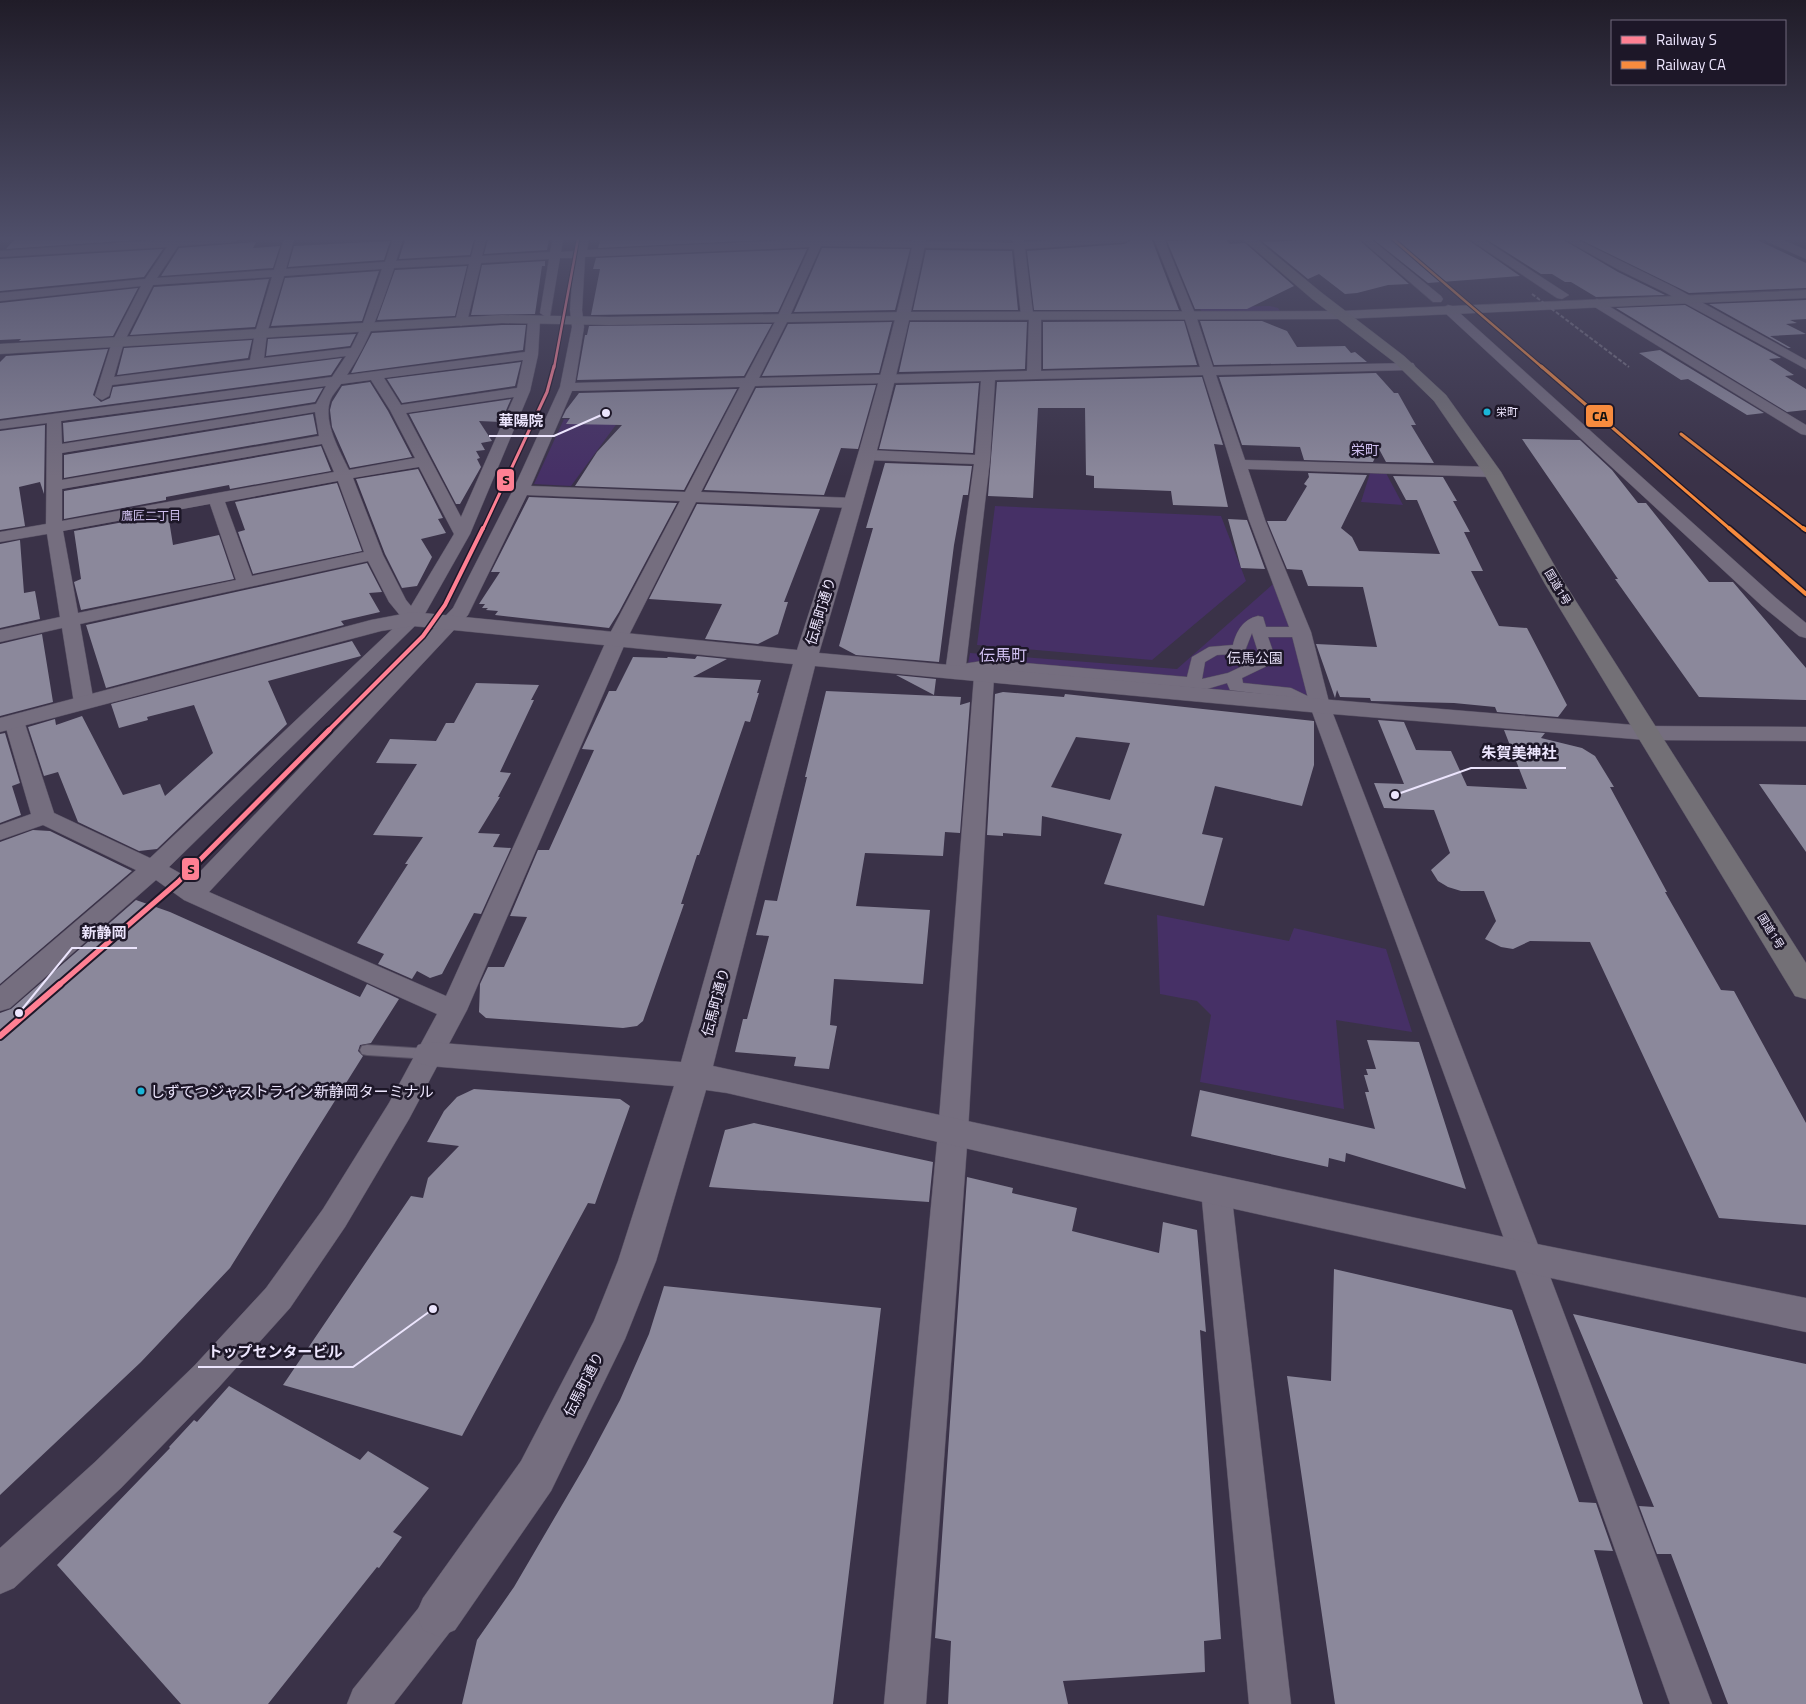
<svg xmlns="http://www.w3.org/2000/svg" width="1806" height="1704" viewBox="0 0 1806 1704" font-family="'Titillium Web','Noto Sans JP',sans-serif">
	<style>
		.green { fill: #463066 }
		.building { fill: #8b889b; fill-rule: evenodd }
		.lines { fill: none; stroke-linecap: round; stroke-linejoin: round }
		.service-casing { stroke: #575063; stroke-width: 2 }
		.pedestrian-casing { stroke: #575063; stroke-width: 1 }
		.minor-casing { stroke: #575063; stroke-width: 1 }
		.tertiary-casing { stroke: #575063; stroke-width: 1 }
		.secondary-casing { stroke: #575063; stroke-width: 1 }
		.trunk-casing { stroke: #575063; stroke-width: 1 }
		.service { fill: #756e7f; fill-rule: evenodd }
		.pedestrian { fill: #756e7f; fill-rule: evenodd }
		.minor { fill: #756e7f; fill-rule: evenodd }
		.tertiary { fill: #756e7f; fill-rule: evenodd }
		.secondary { fill: #746f7c; fill-rule: evenodd }
		.trunk { fill: #737076; fill-rule: evenodd }
		.rail { stroke: #767180; stroke-width: 2; stroke-dasharray: 4 2; stroke-linecap: butt }
		.rail-1-far4-casing { stroke: #1d1728; stroke-width: 4.5 }
		.rail-1-far3-casing { stroke: #1d1728; stroke-width: 5.5 }
		.rail-1-far2-casing { stroke: #1d1728; stroke-width: 7 }
		.rail-1-far1-casing { stroke: #1d1728; stroke-width: 9 }
		.rail-1-casing { stroke: #1d1728; stroke-width: 10 }
		.rail-2-far2-casing { stroke: #1d1728; stroke-width: 4.5 }
		.rail-2-far1-casing { stroke: #1d1728; stroke-width: 5.5 }
		.rail-2-casing { stroke: #1d1728; stroke-width: 7 }
		.rail-1-far4 { stroke: #ff8093; stroke-width: 2.5 }
		.rail-1-far3 { stroke: #ff8093; stroke-width: 3 }
		.rail-1-far2 { stroke: #ff8093; stroke-width: 4 }
		.rail-1-far1 { stroke: #ff8093; stroke-width: 5 }
		.rail-1 { stroke: #ff8093; stroke-width: 6 }
		.rail-2-far2 { stroke: #f78b3e; stroke-width: 2.5 }
		.rail-2-far1 { stroke: #f78b3e; stroke-width: 3 }
		.rail-2 { stroke: #f78b3e; stroke-width: 4 }
		.bus-dot { fill: #1ab6d8; stroke: #1d1728; stroke-width: 2 }
		.labels { text-anchor: middle; dominant-baseline: central; stroke-width: 5; stroke-linejoin: round; paint-order: stroke }
		.far-bus-label { font-size: 11px; fill: #ece5fd; stroke: #1d1728; text-anchor: start }
		.far-street-label { font-size: 11px; fill: #ece5fd; stroke: #1d1728 }
		.far-neighbourhood-label { font-size: 12px; fill: #cfbfef; stroke: #1d1728 }
		.far-quarter-label { font-size: 14px; fill: #cfbfef; stroke: #1d1728 }
		.street-label { font-size: 14px; fill: #ece5fd; stroke: #1d1728 }
		.park-label { font-size: 14px; fill: #e4ddf4; stroke: #1d1728 }
		.near-bus-label { font-size: 15px; fill: #ece5fd; stroke: #1d1728; text-anchor: start }
		.quarter-label { font-size: 16px; fill: #cfbfef; stroke: #1d1728 }
		.leader { fill: none; stroke: #ece5fd; stroke-width: 2 }
		.callout-dot { fill: #ece5fd; stroke: #1d1728; stroke-width: 2 }
		.callout-label { font-size: 15px; text-anchor: middle; font-weight: bold; fill: #ece5fd; stroke: #1d1728; stroke-width: 5; stroke-linejoin: round; paint-order: stroke }
		.line-badge { stroke: #1d1728; stroke-width: 2 }
		.pale-badge-label { font-size: 14px; text-anchor: middle; font-weight: bold; fill: #111 }
	</style>
	<rect width="100%" height="100%" fill="#3a3248"/>
	<path class="green" d="M1270 306 1278 308 1280 311 1202 312 1200 309 1208 307Z
		M564 419 618 422 571 486 534 484Z
		M1370 473H1386L1403 505 1361 502Z
		M995 506 1221 516 1246 581 1152 660 977 645Z
		M1273 584 1320 706 967 669 970 653 1177 669Z
		M1157 915 1289 941 1294 928 1386 949 1412 1032 1336 1020 1344 1109 1200 1082 1211 1015 1197 1001 1160 994Z"/>
	<path class="building" d="M15 239H151L6 249Z
		M415 239H474L470 255 399 259 405 240Z
		M488 239H549L547 250 484 254Z
		M601 239H784L598 248Z
		M1147 239 1152 240 1179 310H1034L1027 251 1125 244 1131 240Z
		M1225 239 1230 244 1245 243 1294 286 1247 309H1195L1167 241Z
		M1328 239H1358L1409 284 1388 285 1357 293 1345 294 1319 274 1308 279 1263 242Z
		M1373 239H1467L1520 276 1428 283Z
		M1486 239H1562L1618 272 1665 295 1596 297 1571 282H1565L1552 274H1541Z
		M1579 239H1755L1806 263V288L1689 293Z
		M390 241 384 260 288 267 294 246Z
		M256 242 253 248 280 246 273 268 161 276 179 248Z
		M822 248 910 249 895 310 794 312Z
		M163 249 144 277 0 291V259Z
		M807 249 778 312 591 315 600 269H593L596 258Z
		M926 250 1012 251 1018 310H913Z
		M545 261V266H542L535 314 471 315 482 265Z
		M467 266 455 316 377 320 395 270Z
		M379 271 362 321 271 326 285 278Z
		M269 279 255 327 130 335 154 287Z
		M138 288 113 336 19 341 21 339 0 340V303Z
		M1806 300V319L1790 320 1797 323 1786 324 1806 334 1770 336 1791 348H1788L1709 304Z
		M1685 305 1781 358 1769 359 1794 375 1785 376 1806 389V410L1787 412 1616 308Z
		M1184 321 1197 365 1043 369V322Z
		M1200 321H1262L1287 331 1297 347 1345 346 1351 353 1355 352 1367 362 1214 365Z
		M892 322 879 373 762 376 788 324Z
		M910 322H1027L1025 369 899 372Z
		M772 324 744 376 577 380 585 335H587L589 326Z
		M502 325H526L523 350 351 373 372 333Z
		M356 334 350 346 266 356 268 339Z
		M252 340 248 358 117 375 124 348Z
		M108 349 93 395 101 402 110 398 113 387 342 358 331 375 0 419V362L6 356Z
		M1660 350 1764 413 1747 415 1688 379 1681 380 1639 353Z
		M521 362 515 386 402 403 387 379Z
		M1376 373 1394 393H1398L1416 425H1411L1434 463 1386 462 1379 449 1373 462 1304 460 1300 447 1242 445 1219 377Z
		M1202 377 1223 445 1214 444 1228 507 1173 505 1171 491 1094 488V476L1086 475 1085 408H1038L1033 498 988 496 997 382Z
		M370 382 388 411 412 457 350 468 332 427 330 410 332 402 342 386Z
		M979 383 973 453 879 449 896 385Z
		M876 385 858 449 841 448 824 495 704 490 756 388Z
		M323 388 315 402 64 442 63 423Z
		M737 389 684 490 575 486 597 452 622 425 566 424 570 418H562L566 410 579 393Z
		M511 399 501 422 479 421 492 441 481 443 485 450 476 451 480 458 477 459 481 467 460 504H456L409 414Z
		M313 414 317 434 64 478V455Z
		M45 425 44 494 40 482 19 487 25 526 0 530V431Z
		M1522 439 1580 440 1612 470 1638 503H1646L1709 582H1733L1806 668V700L1699 697 1615 579H1618Z
		M321 446 331 471 230 489 229 485 166 497V500L64 519V491Z
		M885 463 972 466 968 495H963L954 545 939 662 856 655 839 646 873 528H866Z
		M418 469 443 518 438 519 446 533 421 539 432 557 417 586 402 588 385 554 356 479Z
		M1308 473 1367 475 1341 528 1352 537 1359 551 1440 554 1417 500H1406L1393 476 1443 477 1457 501H1453L1470 532H1464L1483 571H1471L1499 626 1527 628 1567 705 1558 717 1497 712 1495 707 1454 703 1371 701 1370 698 1340 697 1337 690 1335 698 1316 644 1377 647 1363 587 1308 586 1302 570 1287 569 1267 521H1286L1307 486 1304 484 1309 477Z
		M337 483 362 551 253 574 238 532 245 530 235 502Z
		M529 497 677 503 619 612 609 628 495 615 498 611 486 610 488 608H482L485 604H479L500 572H491Z
		M697 504 820 509 784 602H788L778 634 758 644 705 639 722 604 649 599Z
		M168 514 173 545 219 535 234 579 81 610 74 582 81 579 74 531Z
		M1228 519 1247 520 1265 569 1241 568Z
		M20 540 24 593 35 591 40 619 0 628V544Z
		M367 563 382 592 369 593 380 612 341 621 344 625 106 688 86 625Z
		M42 634 53 702 0 716V644Z
		M352 641 361 656 268 681 287 724 157 849 139 851 78 822 58 772 44 776 28 727 55 719 56 725 82 716 123 795 160 784 165 796 213 753 194 705 147 717 148 720 119 728 111 704Z
		M697 656 727 659 693 677 761 680 757 693H759L750 722 745 721 699 855H697L681 904H684L643 1021 637 1026 623 1028 486 1018 479 1012 480 984 488 967H504L527 917 510 916 538 850H549L594 750 582 749 609 691H616L633 657 667 658 668 657 695 659Z
		M896 675 936 679 934 695Z
		M476 683 539 685 531 700H534L500 772 511 773 498 797H500L478 833 500 834 493 847 511 848 481 914 474 913 442 974 430 978 417 971 412 979 378 964 384 954 357 943 408 864H405L423 837 373 835 417 764 376 763 390 739 436 741 446 723H454Z
		M826 691 961 697 960 705 970 702 960 833 945 832 943 856 865 853 856 906 930 910 923 984 834 979 830 1025 837 1026 829 1069 794 1066 796 1057 735 1052 743 1019H747L769 936 756 935 765 900 777 901 807 777H805Z
		M1003 692 1064 697 1065 694 1314 721V765L1302 806 1215 786 1202 834 1223 838 1204 906 1104 884 1122 834 1042 816 1041 836 1003 833V836L987 835 995 694ZM1076 737 1130 743 1110 800 1051 787Z
		M1378 720 1404 722 1416 750 1451 751 1467 786 1527 789 1504 730 1545 733 1541 738 1582 748 1595 756 1614 787H1610L1667 892H1665L1721 990 1734 991 1806 1123V1225L1719 1218 1590 942 1530 941 1513 949 1501 947 1485 939 1496 921 1484 891H1461L1448 887 1438 881 1431 870 1450 853 1434 810 1384 808 1374 783 1404 784Z
		M5 733 20 783 12 786 21 815 0 823V734Z
		M1759 784 1806 785V852Z
		M33 830 50 831 132 871 0 984V842Z
		M136 900 170 912 360 997 367 984 399 999 371 1043 360 1045 358 1051 363 1056 230 1268 141 1362 0 1495V1013L11 1009Z
		M1367 1040 1419 1042 1466 1189 1346 1153 1345 1162 1329 1158 1328 1167 1191 1136 1200 1090 1375 1129 1365 1092H1369L1364 1075H1368L1366 1069H1376Z
		M474 1089 620 1099 630 1106 595 1204 588 1203 462 1436 283 1385 411 1196 423 1198 428 1178 459 1146 427 1142 444 1111 457 1097Z
		M754 1123 933 1162 929 1202 709 1187 725 1130Z
		M967 1177 1013 1188 1012 1193 1077 1208 1072 1231 1159 1253 1163 1222 1197 1230 1206 1332 1200 1330 1221 1639 1204 1641 1205 1672 1063 1681 1068 1704H948L951 1641 935 1638Z
		M1334 1269 1512 1310 1579 1502 1596 1503 1613 1551 1594 1550 1643 1704H1335L1287 1376 1331 1381Z
		M664 1286 881 1308 833 1704H462L477 1640 514 1587 586 1464 620 1400 649 1334Z
		M1573 1314 1806 1364V1704H1728L1671 1554H1657L1639 1506 1654 1507Z
		M229 1386 360 1460 368 1451 429 1488 393 1532 402 1537 379 1568 377 1567 268 1704H181L57 1565 170 1448 169 1447 194 1420 197 1422Z"/>
	<g class="lines">
		<defs>
			<path id="service" d="M367 1045 429 1049 434 1050 436 1054 434 1058 429 1059 367 1055 362 1054 360 1050 362 1046Z"/>
			<path id="pedestrian" d="M1258 616 1263 617 1266 627H1301L1306 629 1309 632 1306 635 1301 637H1268L1276 660 1273 663 1242 678 1243 683 1291 688 1320 702 1322 705 1320 708H1308L1287 697 1230 690 1227 683 1207 689 989 670 955 674 949 672 947 669 949 666 989 660 1187 677 1192 657 1209 647 1233 645C1236 632 1243 619 1258 616ZM1252 633 1260 658 1228 673 1202 679 1205 662 1217 655 1244 653Z"/>
			<path id="minor" d="M172 239H239L234 242 178 246 157 278 274 270 284 239H294L286 269 385 262 393 239H403L396 261 471 257 476 239H486L482 256 550 252 553 239H563L561 252 575 251 580 239 589 240 587 250 814 239 1013 243V239H1023L1024 242 1082 239H1130L1125 242 1025 249 1033 313H1039L1041 316V371L1200 367 1184 316 1154 239H1164L1196 316 1213 367 1413 363 1415 366 1413 369 1408 370 1216 375 1245 460 1492 467 1498 469 1500 472 1498 475 1492 477 1248 469 1265 520 1311 632 1330 706 1543 1258 1712 1704H1670L1511 1258 1310 706 1291 632 1249 520 1203 375 995 380 990 460 965 673 962 677 955 679 948 677 945 673 974 464 867 460 862 458 859 455 862 452 867 450 975 455 981 381 755 386 701 492 854 498 860 500 862 503 860 506 854 508 696 502 627 639 467 1010 409 1119 345 1227 290 1308 219 1387 121 1488 14 1588 0 1594V1548L95 1462 195 1365 266 1288 323 1209 389 1103 437 1014 184 900 156 880 10 1008 0 1011V986L136 870 43 825 0 840V825L31 814 4 721 7 717 14 715 21 717 24 721 54 813 150 858 403 619 389 602 368 561 80 624 94 703 91 707 84 709 77 707 74 703 62 628 0 642V630L60 617 47 534 0 542V532L46 524 47 423 0 429V421L332 377 346 356 112 385 109 396 102 400 95 396 112 342 141 286 0 301V293L145 279 167 247 0 257V251ZM821 246 1014 249 1021 316 1023 319H1029L1027 371 759 378 789 318ZM810 247 777 318 745 378 575 383 584 327 582 310 585 257ZM560 258H574L570 310 572 327 560 387 513 490 453 608 192 880 169 867 422 619 470 534 530 391 538 355 540 320 534 316 528 320 525 352 347 375C370 340 381 307 394 268L469 264 455 322 461 326 467 322 481 263 549 259 540 313 546 317 550 316ZM382 269 362 326 351 348 264 358 267 333 284 276ZM272 277 255 333 250 360 114 377 124 342 153 285ZM523 360 517 388 401 405 384 378ZM371 380 390 410 415 458 349 470C340 451 323 423 330 401 332 395 338 389 341 384ZM326 386 316 404 62 444 61 421ZM740 387 685 492 531 486 572 391ZM514 397 461 517 406 413ZM315 412 319 436 62 480V453ZM322 444 334 472 62 521V489ZM419 467 454 534 411 606 406 600 383 555 353 478ZM338 481 364 552 252 576 225 502ZM527 495 680 501 607 639 446 996 209 892 468 615ZM210 504 236 580 78 613 63 531Z
				M1360 239H1371L1441 296 1443 299 1441 302H1433Z
				M1564 239H1576L1674 287 1806 360V369L1666 293 1619 270Z
				M1597 299 1806 425V435L1801 434 1593 306 1591 303Z
				M1448 305 1452 306 1776 598 1806 623V638L1799 636 1762 606 1444 312 1442 309Z
				M984 670 991 672 994 676 968 1132 926 1704H884L938 1132 974 676 977 672Z
				M1216 1177 1227 1181 1231 1190 1291 1704H1249L1201 1190 1205 1181Z
				M439 1594 453 1600 459 1614 453 1628 394 1704H347L353 1689 425 1600Z"/>
			<path id="tertiary" d="M914 239H926C899 379 860 516 819 653L1320 699 1646 726 1806 727V741L1646 740 1320 713 815 666 713 1066 1527 1242 1806 1298V1332C1445 1257 1086 1177 727 1093L706 1090 656 1261 625 1339 551 1491 455 1630 439 1637 423 1630 416 1614 423 1598 521 1461 594 1321 618 1261 674 1086 429 1066 418 1063 413 1054 418 1045 429 1042 681 1062 793 664 413 626 381 631 0 732V718L371 620 413 612 797 650C841 515 883 379 914 239Z
				M1469 239H1483L1569 295 1562 299 1557 298Z
				M1766 239H1781L1806 250V259L1768 242Z"/>
			<path id="secondary" d="M1806 290V298L1342 319 904 320 609 325 502 323 0 354V344L502 315 609 317 904 312 1342 311Z"/>
			<path id="trunk" d="M1243 239H1256L1322 293 1404 356 1446 395 1501 472 1565 584 1806 963V999L1795 996 1545 584 1483 472 1434 401 1394 362 1312 299Z"/>
		</defs>
		<use href="#service" class="service-casing"/>
		<use href="#pedestrian" class="pedestrian-casing"/>
		<use href="#minor" class="minor-casing"/>
		<use href="#tertiary" class="tertiary-casing"/>
		<use href="#secondary" class="secondary-casing"/>
		<use href="#trunk" class="trunk-casing"/>
		<use href="#service" class="service"/>
		<use href="#pedestrian" class="pedestrian"/>
		<use href="#minor" class="minor"/>
		<use href="#tertiary" class="tertiary"/>
		<use href="#secondary" class="secondary"/>
		<use href="#trunk" class="trunk"/>
		<path class="rail" d="M1532 294 1629 367"/>
		<defs>
			<path id="rail-1-far4" d="M554 368 578 239"/>
			<path id="rail-1-far3" d="M483 529 547 392 554 366"/>
			<path id="rail-1-far2" d="M328 731 423 636 445 605 483 528"/>
			<path id="rail-1-far1" d="M59 985 178 882 329 730"/>
			<path id="rail-1" d="M0 1036 60 984"/>
			<path id="rail-2-far2" d="M1393 239 1543 368"/>
			<path id="rail-2-far1" d="M1541 366 1730 529
				M1681 434 1804 529"/>
			<path id="rail-2" d="M1729 528 1806 594
				M1803 528 1806 530"/>
		</defs>
		<use href="#rail-1-far4" class="rail-1-far4-casing"/>
		<use href="#rail-1-far3" class="rail-1-far3-casing"/>
		<use href="#rail-1-far2" class="rail-1-far2-casing"/>
		<use href="#rail-1-far1" class="rail-1-far1-casing"/>
		<use href="#rail-1" class="rail-1-casing"/>
		<use href="#rail-2-far2" class="rail-2-far2-casing"/>
		<use href="#rail-2-far1" class="rail-2-far1-casing"/>
		<use href="#rail-2" class="rail-2-casing"/>
		<use href="#rail-1-far4" class="rail-1-far4"/>
		<use href="#rail-1-far3" class="rail-1-far3"/>
		<use href="#rail-1-far2" class="rail-1-far2"/>
		<use href="#rail-1-far1" class="rail-1-far1"/>
		<use href="#rail-1" class="rail-1"/>
		<use href="#rail-2-far2" class="rail-2-far2"/>
		<use href="#rail-2-far1" class="rail-2-far1"/>
		<use href="#rail-2" class="rail-2"/>
	</g>
	<linearGradient id="sky" x2="0" y2="1"><stop stop-color="#201c28"/><stop offset="0.5" stop-color="#4f4f6a"/><stop offset="1" stop-color="#4f4f6a" stop-opacity="0"/></linearGradient>
	<rect width="1806" height="477" fill="url(#sky)"/>
	<g class="bus-dot">
		<circle cx="1487" cy="412" r="4.5"/>
		<circle cx="141" cy="1091" r="4.5"/>
	</g>
	<g class="labels">
		<g class="far-bus-label">
			<text x="1496" y="412">栄町</text>
		</g>
		<g class="far-street-label">
			<text transform="translate(1558 587) rotate(59)">国道1号</text>
			<text transform="translate(1771 931) rotate(58)">国道1号</text>
		</g>
		<g class="far-neighbourhood-label">
			<text x="151" y="515">鷹匠二丁目</text>
		</g>
		<g class="far-quarter-label">
			<text x="1365" y="449">栄町</text>
		</g>
		<g class="street-label">
			<text transform="translate(820 611) rotate(-73)">伝馬町通り</text>
			<text transform="translate(715 1002) rotate(-75)">伝馬町通り</text>
			<text transform="translate(583 1384) rotate(-63)">伝馬町通り</text>
		</g>
		<g class="park-label">
			<text x="1255" y="657">伝馬公園</text>
		</g>
		<g class="near-bus-label">
			<text x="150" y="1091">しずてつジャストライン新静岡ターミナル</text>
		</g>
		<g class="quarter-label">
			<text x="1003" y="655">伝馬町</text>
		</g>
	</g>
	<path class="leader" d="M606 413L554 436H489M1395 795L1471 768H1566M19 1013L72 948H137M433 1309L353 1367H198"/>
	<g class="callout-dot">
		<circle cx="606" cy="413" r="5"/>
		<circle cx="1395" cy="795" r="5"/>
		<circle cx="19" cy="1013" r="5"/>
		<circle cx="433" cy="1309" r="5"/>
	</g>
	<g class="callout-label">
		<text x="521" y="426">華陽院</text>
		<text x="1519" y="758">朱賀美神社</text>
		<text x="104" y="938">新静岡</text>
		<text x="275" y="1357">トップセンタービル</text>
	</g>
	<g class="line-badge">
		<rect x="1585" y="404" width="29" height="24" rx="5" fill="#f78b3e"/>
		<rect x="496" y="468" width="19" height="24" rx="5" fill="#ff8093"/>
		<rect x="181" y="857" width="19" height="24" rx="5" fill="#ff8093"/>
	</g>
	<g class="pale-badge-label">
		<text x="1600" y="421">CA</text>
		<text x="506" y="485">S</text>
		<text x="191" y="874">S</text>
	</g>
	<rect x="1611" y="20" width="175" height="65" fill="#1d1728" stroke="#70697d"/>
	<rect x="1621" y="36" width="25" height="8" fill="#ff8093" stroke="#70697d"/>
	<text x="1656" y="45" font-size="15" fill="#ece5fd">Railway S</text>
	<rect x="1621" y="61" width="25" height="8" fill="#f78b3e" stroke="#70697d"/>
	<text x="1656" y="70" font-size="15" fill="#ece5fd">Railway CA</text>
</svg>
